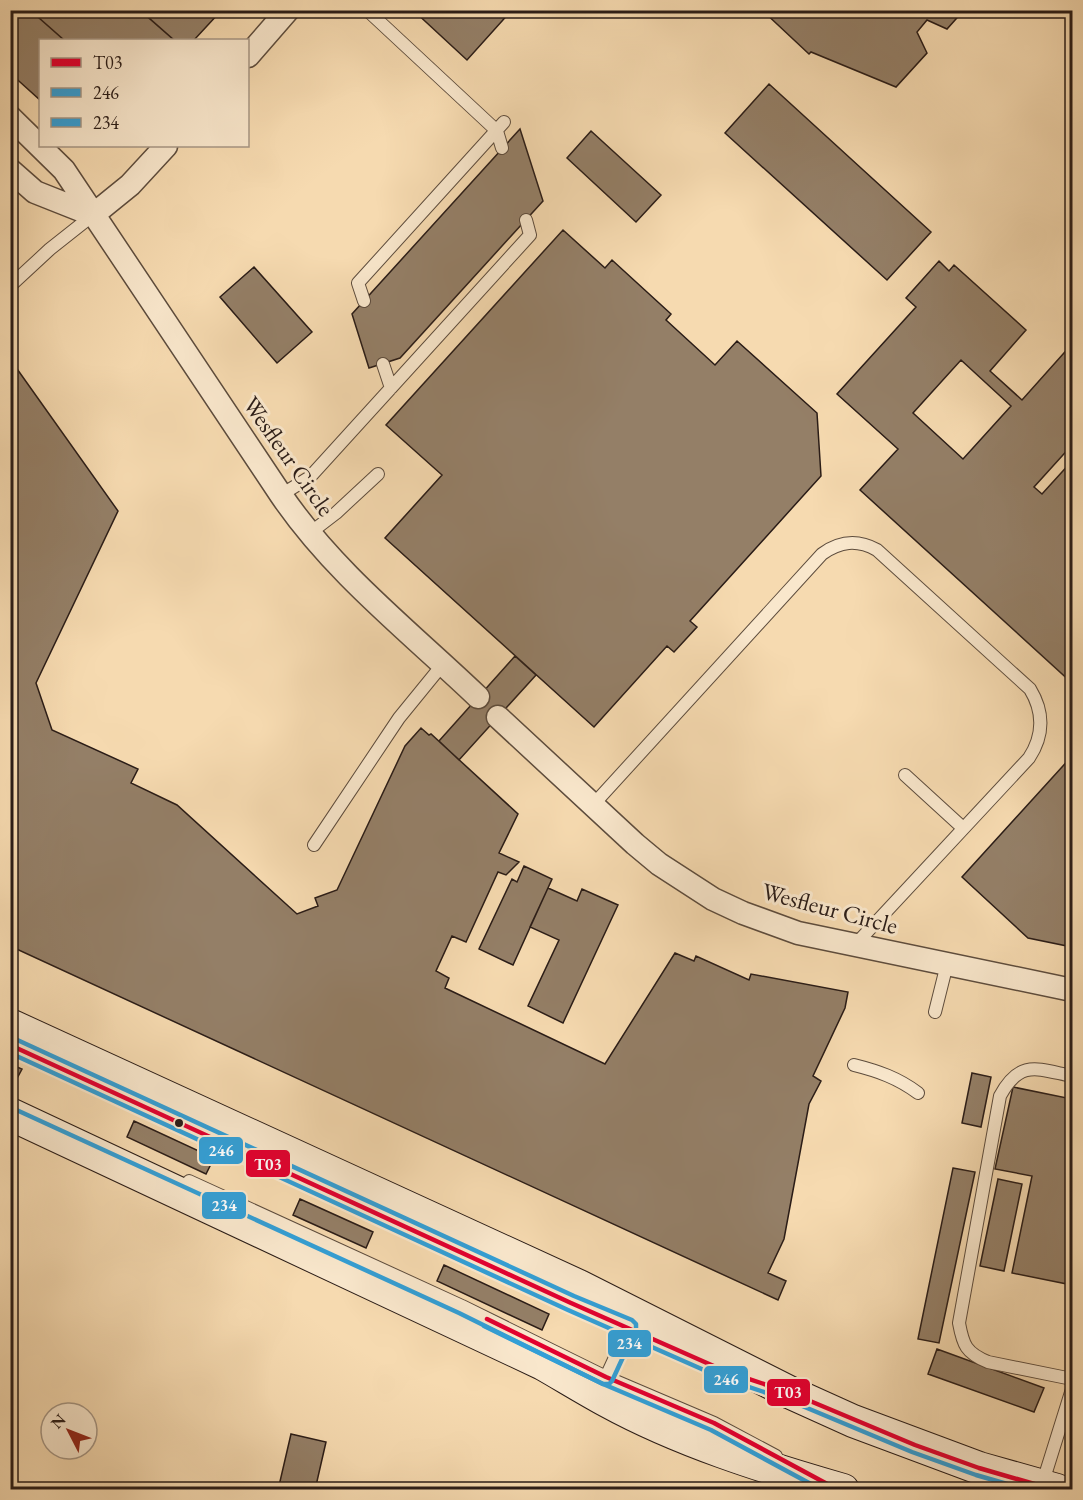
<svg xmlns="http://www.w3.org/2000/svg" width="1083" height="1500" viewBox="0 0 1083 1500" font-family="'EB Garamond',serif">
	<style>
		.building { fill: #947f67; stroke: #2a1c17; stroke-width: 1.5; fill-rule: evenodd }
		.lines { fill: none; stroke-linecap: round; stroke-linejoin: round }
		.lane-casing { stroke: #5d4c3d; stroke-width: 14 }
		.street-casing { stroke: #5d4c3d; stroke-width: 25 }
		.secondary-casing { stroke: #2a1c17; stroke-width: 34 }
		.lane { stroke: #f9e7cc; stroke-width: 12 }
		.street { stroke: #f9e7cc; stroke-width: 22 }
		.secondary { stroke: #f9e7cc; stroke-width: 32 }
		.bus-1-casing { stroke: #f9e7cc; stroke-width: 9 }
		.bus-2-casing { stroke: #f9e7cc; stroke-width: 9 }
		.bus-3-casing { stroke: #f9e7cc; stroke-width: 9 }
		.bus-1 { stroke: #e2002f; stroke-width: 4.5 }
		.bus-2 { stroke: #339fd6; stroke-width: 4.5 }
		.bus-3 { stroke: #339fd6; stroke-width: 4.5 }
		.bus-dot { fill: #2a1c17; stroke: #f9e7cc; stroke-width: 2 }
		.labels { text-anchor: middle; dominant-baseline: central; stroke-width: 6; stroke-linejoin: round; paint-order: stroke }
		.street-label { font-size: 24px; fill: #2a1c17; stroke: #f9e7cc }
		.line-badge { stroke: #f9e7cc; stroke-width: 2 }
		.badge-label { font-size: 16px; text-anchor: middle; font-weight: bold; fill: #fff }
	</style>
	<rect width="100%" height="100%" fill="#f6dab0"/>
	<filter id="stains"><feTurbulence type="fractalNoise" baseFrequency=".00333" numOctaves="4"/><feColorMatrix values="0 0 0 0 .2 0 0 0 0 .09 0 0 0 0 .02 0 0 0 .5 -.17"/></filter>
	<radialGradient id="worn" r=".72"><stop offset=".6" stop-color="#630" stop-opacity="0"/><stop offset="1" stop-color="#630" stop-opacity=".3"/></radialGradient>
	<path class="building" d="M14 10H30L64 40H40V100L10 73V14Z
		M30 10H140L174 40H64Z
		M143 10H216L219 13 194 40H174L142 12Z
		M413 10H512L467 60Z
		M762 10H964L947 29 927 20 917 32 927 53 896 87 811 52 809 54Z
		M769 84 931 232 887 280 725 133Z
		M520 129 543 201 400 358 369 368 352 314Z
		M591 131 661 195 636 222 567 158Z
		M563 230 605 268 612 260 671 314 666 320 715 365 737 341 817 413 821 476 690 621 697 627 674 652 667 646 594 727 385 538 442 475 386 425Z
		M939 261 949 271 954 265 1026 330 990 371 1022 400 1072 344V445L1034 487 1042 494 1072 461V683L860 490 898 449 837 394 916 307 906 298ZM961 360 1011 406 963 459 913 413Z
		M254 267 312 332 277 363 220 297Z
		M10 359 118 511 36 683 52 730 138 769 131 783 177 805 297 914 318 906 315 898 337 890 405 746 421 728 429 735 431 734 518 814 499 853 519 862 506 875 498 872 466 942 452 936 436 971 449 978 445 988 605 1064 675 953 694 961 696 956 749 980 751 974 848 992 845 1008 813 1076 821 1081 809 1104 784 1239 768 1273 786 1281 778 1300 10 946Z
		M515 656 536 675 459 760 439 741Z
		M1072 756V947L1028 938 962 877Z
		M524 866 552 879 513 965 479 949 512 879 517 882Z
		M548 888 577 901 582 889 618 905 563 1023 528 1006 559 940 530 927Z
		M10 1064 22 1069 14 1084 10 1083Z
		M972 1073 991 1077 981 1127 962 1123Z
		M1013 1087 1072 1099V1285L1012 1273 1032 1176 995 1169Z
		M134 1121 214 1158 206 1174 127 1137Z
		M953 1168 975 1172 939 1343 918 1339Z
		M998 1179 1022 1184 1004 1271 980 1266Z
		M300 1199 373 1232 366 1248 293 1215Z
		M444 1265 549 1314 542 1330 437 1281Z
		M937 1349 1044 1388 1034 1412 928 1374Z
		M291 1434 326 1442 315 1490H278Z"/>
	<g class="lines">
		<defs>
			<path id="lane" d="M367 10 497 131 502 148
				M10 286 50 249 93 215
				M364 301 358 283 504 122
				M383 364 391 388
				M281 495 310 477 530 235 526 220
				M310 533 336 513 378 474
				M905 775 963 828
				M593 805 822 554C840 541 857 539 877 550L1030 689C1044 712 1044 735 1029 758L855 945
				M314 845 399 718 443 664
				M935 1012 947 964
				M10 1045 571 1303 621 1324
				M854 1065C878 1071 898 1078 918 1093
				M1072 1076C1037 1069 1020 1059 1000 1096L959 1323C963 1345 966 1353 988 1362L1072 1379
				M189 1181 462 1306 606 1377 714 1423 776 1456
				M606 1377 629 1327
				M1042 1485 1072 1389"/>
			<path id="street" d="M248 56 288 10
				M10 117 64 170 281 495C334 573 410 632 478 697
				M10 170 35 192 93 215
				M93 215 130 185 166 146
				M498 717 635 844 659 864 713 899 743 913 798 933 1072 990"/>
			<path id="secondary" d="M10 1025 579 1286 791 1393 853 1421 979 1468 1057 1490
				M10 1114 543 1364C564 1376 585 1389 607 1401 680 1441 763 1467 843 1490"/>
		</defs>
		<use href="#lane" class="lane-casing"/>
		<use href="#street" class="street-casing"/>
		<use href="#secondary" class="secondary-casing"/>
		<use href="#lane" class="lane"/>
		<use href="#street" class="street"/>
		<use href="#secondary" class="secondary"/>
		<defs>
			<path id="bus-1" d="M10 1045 571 1303 725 1371 791 1393 915 1445 979 1468 1055 1490
				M487 1319 606 1377 714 1423 831 1486 841 1490"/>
			<path id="bus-2" d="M10 1053 568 1310 722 1378 788 1400 912 1452 976 1475 1028 1490
				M484 1326 603 1384 711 1430 822 1490"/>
			<path id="bus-3" d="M10 1107 459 1313 603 1384H609L612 1381 636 1329V1324L632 1320 574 1296 13 1038"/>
		</defs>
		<use href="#bus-1" class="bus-1-casing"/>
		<use href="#bus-2" class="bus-2-casing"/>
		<use href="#bus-3" class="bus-3-casing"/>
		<use href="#bus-1" class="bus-1"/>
		<use href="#bus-2" class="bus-2"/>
		<use href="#bus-3" class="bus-3"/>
	</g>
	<circle class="bus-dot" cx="179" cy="1123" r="5"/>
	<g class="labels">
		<g class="street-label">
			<text transform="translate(289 456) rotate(55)">Wesfleur Circle</text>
			<text transform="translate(830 908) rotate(15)">Wesfleur Circle</text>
		</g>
	</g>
	<g class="line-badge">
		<rect x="198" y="1136" width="46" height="29" rx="6" fill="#339fd6"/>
		<rect x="245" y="1149" width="46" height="29" rx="6" fill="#e2002f"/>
		<rect x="201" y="1191" width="46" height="29" rx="6" fill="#339fd6"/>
		<rect x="607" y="1329" width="45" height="29" rx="6" fill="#339fd6"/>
		<rect x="703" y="1365" width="46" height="29" rx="6" fill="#339fd6"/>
		<rect x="766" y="1378" width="45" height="29" rx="6" fill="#e2002f"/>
	</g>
	<g class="badge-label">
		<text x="221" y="1156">246</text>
		<text x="268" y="1170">T03</text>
		<text x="224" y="1211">234</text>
		<text x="629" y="1349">234</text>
		<text x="726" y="1385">246</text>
		<text x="788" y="1398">T03</text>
	</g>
	<rect width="1083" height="1500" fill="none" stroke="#f6dab0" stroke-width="36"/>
	<rect x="12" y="12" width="1059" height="1476" fill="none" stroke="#2a1c17" stroke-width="3"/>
	<rect x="18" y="18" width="1047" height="1464" fill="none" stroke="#2a1c17" stroke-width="1.5"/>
	<rect x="39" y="39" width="210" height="108" fill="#f9e7cc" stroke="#a69684" stroke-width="1.5"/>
	<rect x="51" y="58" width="30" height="9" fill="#e2002f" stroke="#a69684" stroke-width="1.5"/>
	<text x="93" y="69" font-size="18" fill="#2a1c17">T03</text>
	<rect x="51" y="88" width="30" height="9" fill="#339fd6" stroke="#a69684" stroke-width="1.5"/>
	<text x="93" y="99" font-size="18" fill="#2a1c17">246</text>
	<rect x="51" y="118" width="30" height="9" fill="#339fd6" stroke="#a69684" stroke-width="1.5"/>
	<text x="93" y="129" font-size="18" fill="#2a1c17">234</text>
	<g transform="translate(69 1431) rotate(312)"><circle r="28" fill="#f9e7cc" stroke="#a69684" stroke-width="1.5"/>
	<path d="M0-4.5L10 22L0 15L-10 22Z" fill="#8f2418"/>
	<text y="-9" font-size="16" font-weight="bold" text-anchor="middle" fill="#2a1c17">N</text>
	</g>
	<rect width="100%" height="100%" filter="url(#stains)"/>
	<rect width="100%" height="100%" fill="url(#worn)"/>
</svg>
